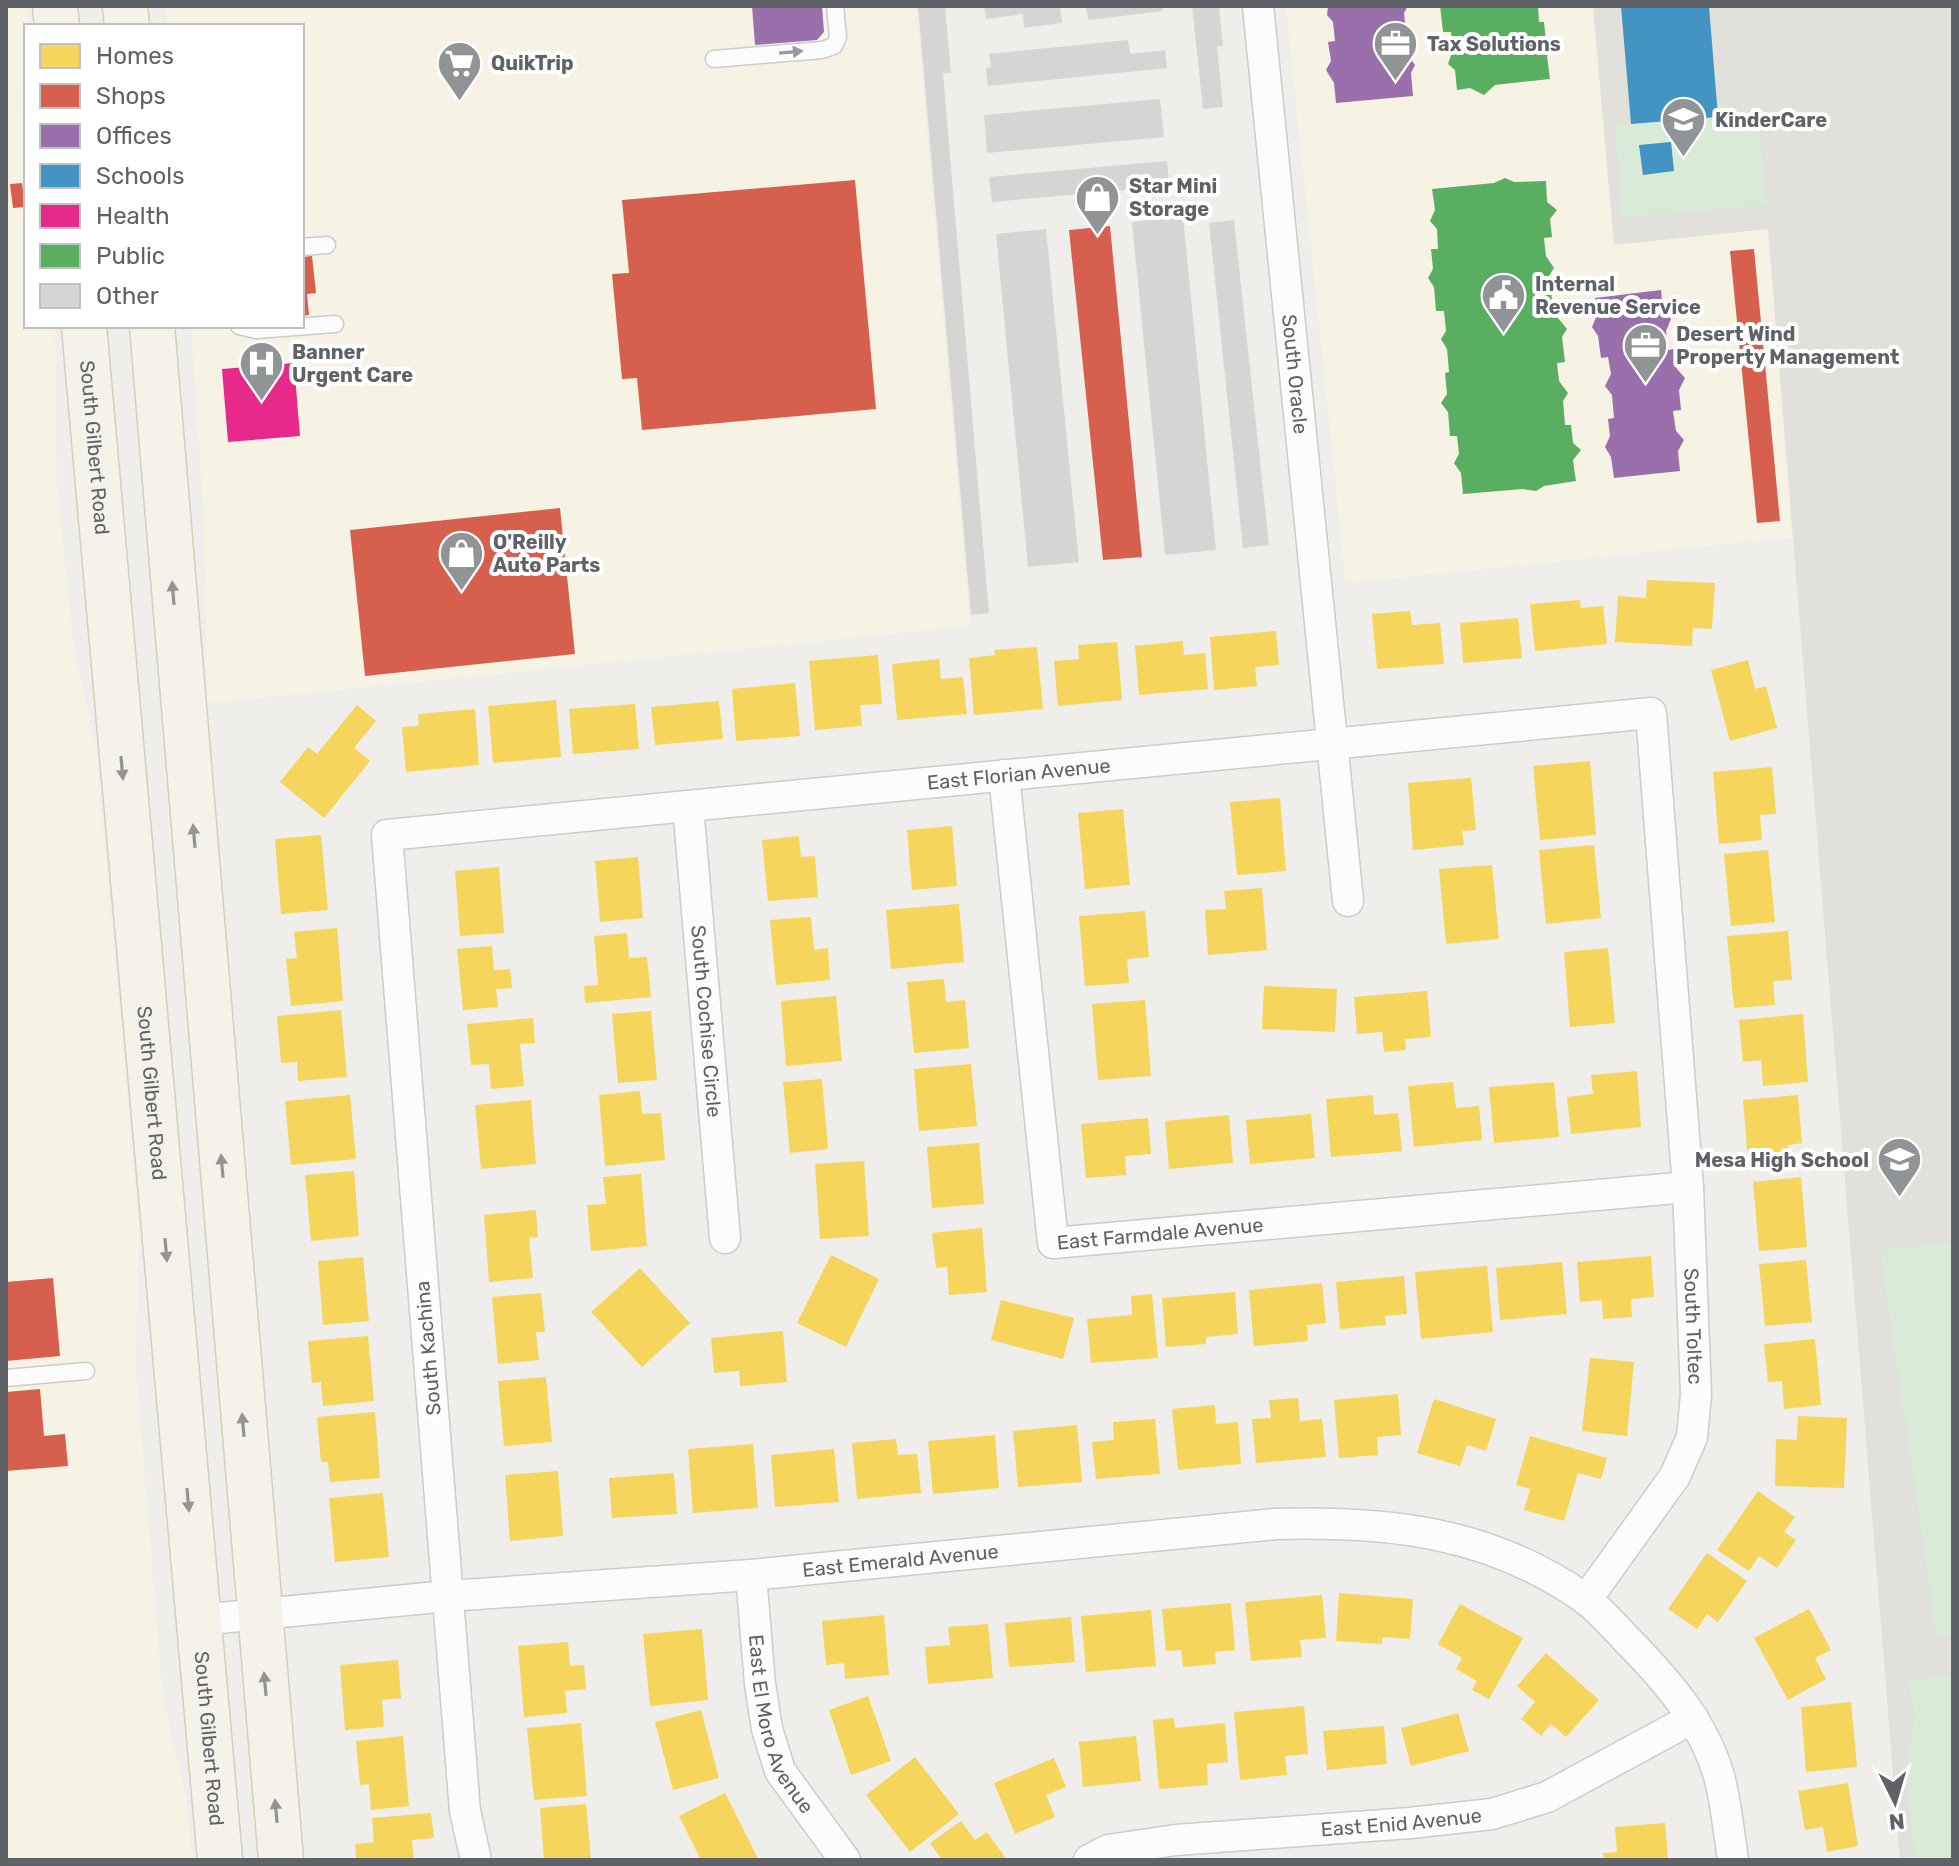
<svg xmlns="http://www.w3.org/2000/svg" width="1959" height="1866" viewBox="0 0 1959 1866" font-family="Rubik,sans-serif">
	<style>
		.commercial { fill: #f7f3e4 }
		.education { fill: #e2e0da }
		.green { fill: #d8ebd6 }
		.homes { fill: #f6d55c }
		.shops { fill: #d6604d }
		.offices { fill: #9970ab }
		.schools { fill: #4393c3 }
		.health { fill: #e7298a }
		.public { fill: #5aae61 }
		.building { fill: #d6d5d3 }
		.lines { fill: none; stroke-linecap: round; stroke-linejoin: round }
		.lane-casing { stroke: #cbcccc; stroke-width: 19 }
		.street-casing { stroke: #cbcccc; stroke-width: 33 }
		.primary-casing { stroke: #d7ceb8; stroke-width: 47 }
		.lane { stroke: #fdfcfc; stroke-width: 16 }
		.street { stroke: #fdfcfc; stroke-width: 30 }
		.primary { stroke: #f4f2e9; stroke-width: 44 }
		.oneway { fill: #96999c }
		.oneway2 { fill: #939595 }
		.labels { text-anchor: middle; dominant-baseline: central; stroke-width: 8; stroke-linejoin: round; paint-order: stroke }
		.poi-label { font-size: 20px; font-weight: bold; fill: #5f6368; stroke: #fff; text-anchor: start }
		.street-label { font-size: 20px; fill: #5f6368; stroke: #fff }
	</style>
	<rect width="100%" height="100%" fill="#efeeea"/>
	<path class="commercial" d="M6 6H26L28 14 22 100 26 154V326H55L57 487 74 650 96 748 139 1231 136 1372 163 1698 186 1798 192 1860H6Z
		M166 6H916L970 626 207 703 204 519 191 326H302V26H167Z
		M1286 6H1593L1614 244 1768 229 1792 537 1346 583Z"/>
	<path class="education" d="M1593 6H1953V1860H1900L1768 229 1614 245Z"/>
	<path class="green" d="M1758 113 1766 205 1623 217 1615 125Z
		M1953 1243V1635L1937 1636 1880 1250Z
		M1953 1676V1860H1915L1907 1778 1915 1714 1908 1680Z"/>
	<path class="homes" d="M1647 580 1715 583 1712 629 1693 628 1692 646 1615 642 1618 596 1646 598Z
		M1580 600 1581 608 1603 606 1607 644 1535 651 1530 604Z
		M1410 611 1412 625 1440 623 1444 664 1377 669 1372 614Z
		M1518 618 1522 658 1463 663 1460 623Z
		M1276 631 1279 665 1255 667 1257 686 1214 690 1210 637Z
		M1183 641 1184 655 1205 653 1208 689 1139 695 1135 646Z
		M1117 642 1122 700 1058 706 1054 661 1079 659 1078 645Z
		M1037 647 1043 709 974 715 969 658 995 655 994 650Z
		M878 655 882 704 860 705 862 726 815 730 809 661Z
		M939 659 941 679 963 677 967 714 897 720 892 664Z
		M1748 660 1755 689 1766 686 1777 728 1730 741 1711 670Z
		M795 683 800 736 736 741 732 689Z
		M556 700 561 757 493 763 488 706Z
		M719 701 723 739 655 745 651 707Z
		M635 704 639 749 573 754 569 709Z
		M357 705 376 721 354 748 370 761 324 818 280 782 308 747 317 754Z
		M475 709 479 765 406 772 402 727 419 726 418 714Z
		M1590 761 1596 835 1540 840 1533 766Z
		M1772 767 1776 814 1760 815 1762 840 1719 844 1713 772Z
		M1471 778 1476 830 1462 831 1464 845 1413 850 1408 783Z
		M1280 798 1286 871 1237 875 1230 802Z
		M1123 809 1130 885 1085 889 1078 813Z
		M952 826 957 886 912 890 907 830Z
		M321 835 328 910 281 914 275 839Z
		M799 836 801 857 815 856 818 897 768 901 762 840Z
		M1594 845 1601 918 1546 924 1539 850Z
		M1768 850 1775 922 1731 926 1724 854Z
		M638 857 643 918 600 922 595 861Z
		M1492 865 1499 939 1446 944 1439 869Z
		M499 867 504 933 460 936 455 871Z
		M1262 888 1267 950 1208 955 1205 910 1226 909 1224 891Z
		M959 904 964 962 891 969 886 910Z
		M1145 911 1149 957 1127 959 1129 983 1085 986 1079 916Z
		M811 917 814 950 828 948 830 980 776 985 770 920Z
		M337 928 343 1001 291 1006 286 959 297 958 294 932Z
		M1788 931 1792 980 1773 981 1775 1005 1734 1008 1727 936Z
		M627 933 629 958 647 957 651 997 585 1003 584 986 598 985 594 936Z
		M492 946 494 970 510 969 512 988 496 989 498 1007 463 1010 457 949Z
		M1608 948 1615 1023 1570 1027 1564 952Z
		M944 979 946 1002 965 1000 969 1048 914 1053 907 982Z
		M1264 986 1337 989 1335 1032 1262 1029Z
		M1427 991 1431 1037 1405 1039 1406 1050 1384 1052 1382 1032 1357 1034 1354 997Z
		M836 996 842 1061 786 1066 781 1001Z
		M1145 1000 1151 1076 1098 1080 1092 1004Z
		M341 1010 347 1077 298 1081 297 1062 281 1063 277 1016Z
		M651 1011 657 1080 618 1083 612 1014Z
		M1803 1014 1808 1082 1763 1086 1761 1060 1743 1062 1739 1020Z
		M533 1018 535 1043 520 1044 524 1086 491 1089 489 1064 471 1065 467 1024Z
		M971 1064 977 1126 919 1131 914 1069Z
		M1637 1071 1641 1127 1571 1134 1567 1097 1593 1094 1591 1075Z
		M822 1079 828 1149 790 1153 783 1082Z
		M1453 1082 1456 1108 1479 1106 1482 1140 1414 1147 1408 1086Z
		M1554 1082 1559 1137 1494 1143 1489 1087Z
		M640 1091 642 1114 661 1113 665 1160 605 1166 599 1095Z
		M350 1095 356 1159 291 1165 285 1101Z
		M1373 1095 1374 1115 1398 1113 1402 1151 1331 1157 1326 1099Z
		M1798 1095 1802 1143 1788 1145 1790 1168 1749 1171 1743 1100Z
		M531 1100 536 1164 481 1169 475 1105Z
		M1311 1114 1315 1158 1250 1164 1246 1120Z
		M1229 1115 1233 1163 1169 1169 1165 1121Z
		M1148 1118 1151 1154 1125 1156 1126 1175 1086 1178 1081 1124Z
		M979 1143 984 1204 932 1208 927 1147Z
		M864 1161 869 1236 820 1239 815 1164Z
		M354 1171 359 1236 311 1241 305 1175Z
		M641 1174 647 1246 591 1251 587 1205 606 1204 603 1177Z
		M1801 1177 1807 1247 1759 1251 1753 1182Z
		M536 1210 538 1237 529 1238 533 1278 489 1282 484 1215Z
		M982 1228 987 1292 949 1295 947 1267 936 1268 932 1233Z
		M831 1255 879 1279 846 1347 797 1323Z
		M1651 1256 1654 1297 1631 1299 1632 1317 1603 1319 1602 1300 1580 1302 1577 1262Z
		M363 1257 369 1321 323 1325 318 1261Z
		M1806 1260 1812 1322 1765 1326 1759 1264Z
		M1562 1262 1567 1314 1500 1320 1496 1268Z
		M1487 1266 1493 1332 1421 1339 1415 1272Z
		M640 1268 690 1323 642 1367 591 1312Z
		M1404 1276 1407 1314 1385 1316 1386 1325 1340 1329 1336 1282Z
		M1322 1283 1326 1323 1307 1325 1308 1341 1254 1346 1249 1290Z
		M1235 1292 1238 1334 1206 1337V1344L1166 1347 1162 1298Z
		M541 1293 545 1332H536L539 1360 498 1364 492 1297Z
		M1152 1294 1158 1358 1091 1363 1087 1319 1132 1315 1131 1296Z
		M1001 1300 1074 1318 1063 1359 991 1340Z
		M783 1331 787 1382 740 1386 739 1371 714 1373 711 1338Z
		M368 1336 374 1401 323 1406 321 1382 312 1383 308 1341Z
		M1815 1339 1821 1405 1784 1409 1782 1381 1768 1382 1764 1344Z
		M1590 1358 1634 1362 1627 1436 1582 1431Z
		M546 1377 552 1442 504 1446 498 1381Z
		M1398 1394 1401 1435 1377 1437 1378 1455 1339 1458 1334 1400Z
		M1298 1398 1300 1421 1322 1419 1326 1457 1256 1463 1252 1419 1271 1418 1269 1400Z
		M1434 1399 1496 1419 1486 1451 1467 1445 1460 1466 1417 1453Z
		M1215 1405 1216 1424 1238 1422 1241 1464 1178 1470 1172 1409Z
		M375 1412 380 1478 330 1482 328 1462H321L317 1417Z
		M1798 1416 1847 1418 1844 1488 1775 1486 1776 1439 1797 1440Z
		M1155 1419 1160 1474 1096 1479 1092 1442 1114 1440 1113 1422Z
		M1077 1425 1082 1482 1018 1487 1013 1431Z
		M995 1435 999 1488 933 1494 928 1441Z
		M1530 1436 1607 1458 1601 1479 1578 1473 1564 1521 1524 1510 1530 1489 1516 1485Z
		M896 1439 898 1455 917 1454 921 1493 857 1499 852 1443Z
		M753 1444 758 1508 693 1513 688 1449Z
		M834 1449 839 1502 775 1507 771 1455Z
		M558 1471 563 1536 510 1541 505 1475Z
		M674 1473 677 1514 612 1518 609 1478Z
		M1758 1491 1795 1517 1784 1532 1796 1540 1777 1568 1759 1556 1749 1571 1717 1550Z
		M383 1493 389 1557 335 1562 329 1498Z
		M1707 1553 1747 1581 1718 1622 1707 1614 1697 1629 1668 1609Z
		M1339 1593 1413 1599 1410 1639 1382 1637V1644L1336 1641Z
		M1322 1595 1326 1638 1300 1640 1302 1657 1251 1661 1245 1602Z
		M1231 1603 1235 1650 1215 1652 1216 1664 1183 1667 1181 1650 1166 1651 1162 1609Z
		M1460 1604 1523 1638 1489 1699 1472 1690 1477 1681 1456 1669 1462 1658 1438 1644Z
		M1809 1609 1831 1650 1815 1658 1826 1679 1788 1700 1754 1638Z
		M1151 1610 1156 1666 1086 1672 1081 1616Z
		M884 1615 889 1675 845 1679 844 1663 826 1665 822 1621Z
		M1071 1617 1075 1662 1009 1667 1005 1623Z
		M988 1624 993 1678 928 1684 925 1647 950 1645 948 1627Z
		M702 1629 708 1700 650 1706 643 1634Z
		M568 1642 570 1666 584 1665 586 1689 565 1691 567 1713 524 1717 518 1646Z
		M1546 1653 1599 1700 1566 1737 1551 1724 1541 1736 1521 1719 1535 1702 1517 1686Z
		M398 1660 401 1698 382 1700 384 1727 345 1730 340 1665Z
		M868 1696 891 1761 851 1775 829 1710Z
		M1851 1702 1857 1767 1806 1772 1801 1707Z
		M1304 1706 1308 1754 1285 1756 1287 1775 1240 1780 1234 1712Z
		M701 1710 719 1778 673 1790 655 1722Z
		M1458 1713 1469 1751 1411 1766 1401 1728Z
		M1174 1718 1175 1728 1225 1723 1228 1762 1207 1764 1208 1785 1159 1789 1153 1720Z
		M581 1723 587 1796 534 1800 527 1728Z
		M1384 1726 1387 1764 1327 1770 1323 1731Z
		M403 1736 409 1806 371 1810 369 1784 360 1785 356 1741Z
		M1136 1736 1141 1781 1083 1787 1079 1742Z
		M915 1757 959 1814 910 1852 866 1795Z
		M1054 1758 1066 1787 1046 1795 1055 1817 1015 1834 994 1783Z
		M1848 1783 1858 1846 1827 1852 1823 1827 1805 1830 1798 1791Z
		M725 1793 758 1859 755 1860H701L679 1816Z
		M586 1804 591 1860H544L540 1808Z
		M431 1813 434 1838 412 1840 414 1860H356L355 1844 374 1842 372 1818Z
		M961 1821 975 1840 987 1832 1007 1860H942L930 1843Z
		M1665 1823 1668 1860H1604L1603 1853 1617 1852 1615 1827Z"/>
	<path class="shops" d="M855 180 876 409 642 430 637 378 622 379 612 274 629 273 622 200Z
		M22 183 25 207 13 208 10 184Z
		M1110 226 1142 557 1103 560 1069 230Z
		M1754 249 1780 521 1757 523 1730 251Z
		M312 256 316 293 307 294 309 315 302 316V257Z
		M560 508 575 654 365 676 350 530Z
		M53 1278 60 1356 6 1361V1282Z
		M40 1389 44 1436 65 1434 68 1466 6 1471V1392Z"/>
	<path class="offices" d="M752 6H822L824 32 817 40 755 45Z
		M1328 6H1408L1404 13 1409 57 1415 65 1411 73 1413 96 1336 103 1334 83 1326 70 1331 61 1328 42 1335 41 1333 22 1327 15Z
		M1661 290 1663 310 1671 319 1666 331 1668 350 1674 349 1677 369 1685 378 1679 390 1681 410 1673 411 1676 431 1684 440 1678 451 1680 471 1614 478 1611 457 1605 447 1610 436 1608 419 1614 418 1612 395 1605 386 1611 374 1608 357 1601 358 1598 336 1592 327 1597 315 1595 298Z"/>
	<path class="schools" d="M1621 6H1709L1718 117 1631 124Z
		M1671 142 1674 171 1643 175 1639 145Z"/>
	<path class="health" d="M294 363 300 436 228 442 222 369Z"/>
	<path class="public" d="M1440 6H1538L1539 22H1544L1546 42 1553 47 1547 56 1550 79 1495 85 1484 95 1470 88 1457 90 1455 70 1448 64 1453 50 1451 32H1443Z
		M1505 178 1514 182 1546 181 1547 202 1557 210 1550 219 1552 237 1544 238 1546 256 1554 268 1549 276 1552 300H1557L1558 318 1567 329 1562 337 1565 362 1557 363 1559 381 1568 393 1563 401 1565 425H1571L1573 443 1581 450 1573 460 1576 481 1544 486 1536 491 1523 489 1463 494 1461 473 1454 463 1459 454 1457 436H1450L1448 412 1441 403 1447 394 1445 373 1449 372 1447 349 1441 339 1446 331 1444 311H1436L1434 287 1428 278 1433 269 1431 249H1438L1437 229 1430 221 1435 210 1432 189 1494 183Z"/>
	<path class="building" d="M918 6H945L951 73H943L989 613 971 615Z
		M984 6H1060L1062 23 1024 28 1023 14 986 19Z
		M1086 6H1162L1163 11 1088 20Z
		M1192 6H1219L1223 46H1217L1223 107 1203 109Z
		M1128 40 1130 54 1165 50 1167 68 988 86 986 68 991 67 989 54Z
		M1160 99 1164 137 987 153 984 115Z
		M1167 161 1169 186 992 202 989 177Z
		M1183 217 1216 550 1165 555 1132 222Z
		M1234 220 1269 545 1243 548 1209 223Z
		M1046 229 1079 562 1028 567 996 234Z"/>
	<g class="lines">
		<defs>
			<path id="lane" d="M714 59 822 50 834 46 838 37 835 6
				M302 247 327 245
				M239 326 256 330 335 324
				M6 1378 86 1371"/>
			<g id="street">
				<path id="s1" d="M1258 6 1348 901"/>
				<path id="s2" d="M1004 775 1053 1243 1688 1187"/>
				<path id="s3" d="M688 806 725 1238"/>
				<path id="s4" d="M751 1575 760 1684 767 1729 780 1771 845 1860"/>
				<path id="s5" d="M199 1620 448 1596 751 1575 1276 1524C1389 1521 1490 1532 1584 1598 1602 1611 1617 1630 1632 1645 1669 1683 1704 1724 1719 1776 1726 1802 1729 1833 1733 1860"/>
				<path id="s6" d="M476 1860 465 1811 387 835 1651 713 1688 1187 1696 1395 1692 1437 1675 1476 1586 1600"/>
				<path id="s7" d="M1089 1860 1108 1850 1176 1840 1410 1823 1492 1814 1547 1797 1693 1718"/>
			</g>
			<g id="primary">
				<path d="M55 6 57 26"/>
				<path d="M125 6 127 26"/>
				<path id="s8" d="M84 326 220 1860"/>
				<path d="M152 326 281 1860"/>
			</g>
		</defs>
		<use href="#lane" class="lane-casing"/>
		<use href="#street" class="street-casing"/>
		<use href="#primary" class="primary-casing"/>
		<use href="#lane" class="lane"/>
		<use href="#street" class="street"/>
		<use href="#primary" class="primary"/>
	</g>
	<defs><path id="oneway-solid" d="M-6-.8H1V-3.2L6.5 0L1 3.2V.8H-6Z" transform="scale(2)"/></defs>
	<use class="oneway" href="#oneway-solid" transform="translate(791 52) rotate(-5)"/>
	<g class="oneway2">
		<use href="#oneway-solid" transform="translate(173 593) rotate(-95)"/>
		<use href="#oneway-solid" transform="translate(122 768) rotate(85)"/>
		<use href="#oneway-solid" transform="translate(194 836) rotate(-95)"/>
		<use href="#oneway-solid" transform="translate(222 1166) rotate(-95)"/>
		<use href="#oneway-solid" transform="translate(166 1250) rotate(85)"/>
		<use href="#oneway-solid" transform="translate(243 1425) rotate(-95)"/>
		<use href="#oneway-solid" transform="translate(188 1500) rotate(85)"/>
		<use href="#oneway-solid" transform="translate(265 1684) rotate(-95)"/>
		<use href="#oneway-solid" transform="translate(276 1811) rotate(-95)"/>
	</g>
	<defs>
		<symbol id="office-pin" viewBox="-11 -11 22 30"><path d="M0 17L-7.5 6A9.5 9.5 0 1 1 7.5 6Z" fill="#919496" stroke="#fff"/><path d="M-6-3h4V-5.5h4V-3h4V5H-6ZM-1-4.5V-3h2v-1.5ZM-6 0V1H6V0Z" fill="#fff"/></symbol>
		<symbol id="supermarket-pin" viewBox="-11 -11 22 30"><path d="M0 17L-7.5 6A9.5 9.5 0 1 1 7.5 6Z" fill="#919496" stroke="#fff"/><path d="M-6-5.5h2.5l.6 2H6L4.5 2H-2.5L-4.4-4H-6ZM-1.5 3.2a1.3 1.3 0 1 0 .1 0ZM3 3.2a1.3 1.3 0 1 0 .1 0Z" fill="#fff"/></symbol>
		<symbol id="school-pin" viewBox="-11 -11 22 30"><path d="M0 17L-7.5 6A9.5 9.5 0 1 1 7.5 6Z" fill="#919496" stroke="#fff"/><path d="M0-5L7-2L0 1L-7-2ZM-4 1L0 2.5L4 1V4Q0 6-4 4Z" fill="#fff"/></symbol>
		<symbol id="shop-pin" viewBox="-11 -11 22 30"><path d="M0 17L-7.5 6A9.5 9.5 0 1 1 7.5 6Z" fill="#919496" stroke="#fff"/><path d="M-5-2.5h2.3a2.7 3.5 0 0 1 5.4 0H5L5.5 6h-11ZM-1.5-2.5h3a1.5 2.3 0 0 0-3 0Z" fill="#fff"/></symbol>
		<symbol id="civic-pin" viewBox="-11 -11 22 30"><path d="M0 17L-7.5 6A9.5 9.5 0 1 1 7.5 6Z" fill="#919496" stroke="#fff"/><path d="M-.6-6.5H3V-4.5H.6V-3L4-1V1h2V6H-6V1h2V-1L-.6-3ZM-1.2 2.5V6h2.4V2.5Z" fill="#fff"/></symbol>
		<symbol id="hospital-pin" viewBox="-11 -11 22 30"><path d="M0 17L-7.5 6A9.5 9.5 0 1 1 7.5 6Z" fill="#919496" stroke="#fff"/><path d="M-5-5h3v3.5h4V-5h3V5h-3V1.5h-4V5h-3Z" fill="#fff"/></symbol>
	</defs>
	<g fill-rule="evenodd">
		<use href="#office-pin" x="1370" y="18" width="51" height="69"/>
		<use href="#supermarket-pin" x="434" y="38" width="51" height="69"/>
		<use href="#school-pin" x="1658" y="94" width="51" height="69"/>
		<use href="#shop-pin" x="1072" y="172" width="51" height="69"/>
		<use href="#civic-pin" x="1478" y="270" width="51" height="69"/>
		<use href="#office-pin" x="1620" y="320" width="51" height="69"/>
		<use href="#hospital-pin" x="236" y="338" width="51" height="69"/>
		<use href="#shop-pin" x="436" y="528" width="51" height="69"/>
		<use href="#school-pin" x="1874" y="1134" width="51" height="69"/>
	</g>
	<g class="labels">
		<g class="poi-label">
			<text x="1427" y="44">Tax Solutions</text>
			<text x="491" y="63">QuikTrip</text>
			<text x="1715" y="120">KinderCare</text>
			<text x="1129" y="186">Star Mini<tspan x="1129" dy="23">Storage</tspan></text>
			<text x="1535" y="284">Internal<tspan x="1535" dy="23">Revenue Service</tspan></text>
			<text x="1676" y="334">Desert Wind<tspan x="1676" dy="23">Property Management</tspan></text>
			<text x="292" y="352">Banner<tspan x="292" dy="23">Urgent Care</tspan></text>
			<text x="493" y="542">O'Reilly<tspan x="493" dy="23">Auto Parts</tspan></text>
			<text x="1869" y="1160" text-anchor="end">Mesa High School</text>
		</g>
		<g class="street-label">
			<text stroke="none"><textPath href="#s1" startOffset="370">South Oracle</textPath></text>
			<text stroke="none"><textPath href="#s8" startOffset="122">South Gilbert Road</textPath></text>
			<text stroke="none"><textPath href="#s6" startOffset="1664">East Florian Avenue</textPath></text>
			<text stroke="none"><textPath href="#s3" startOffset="216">South Cochise Circle</textPath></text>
			<text stroke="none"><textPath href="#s8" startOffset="770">South Gilbert Road</textPath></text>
			<text stroke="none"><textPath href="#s2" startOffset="578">East Farmdale Avenue</textPath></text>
			<text stroke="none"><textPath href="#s6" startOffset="2914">South Toltec</textPath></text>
			<text transform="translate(428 1348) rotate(-95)">South Kachina</text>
			<text stroke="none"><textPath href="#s5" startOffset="704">East Emerald Avenue</textPath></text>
			<text stroke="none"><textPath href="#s4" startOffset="154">East El Moro Avenue</textPath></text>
			<text stroke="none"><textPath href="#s8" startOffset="1418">South Gilbert Road</textPath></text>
			<text stroke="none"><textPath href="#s7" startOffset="316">East Enid Avenue</textPath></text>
		</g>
	</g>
	<rect width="1959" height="1866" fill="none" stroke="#5f6368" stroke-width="16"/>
	<rect x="24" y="24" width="280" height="304" fill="#ffffff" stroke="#bfc1c3" stroke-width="2"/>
	<rect x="40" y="44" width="40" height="24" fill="#f6d55c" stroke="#bfc1c3" stroke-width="2"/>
	<text x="96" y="64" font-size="24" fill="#5f6368">Homes</text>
	<rect x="40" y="84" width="40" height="24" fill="#d6604d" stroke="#bfc1c3" stroke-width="2"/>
	<text x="96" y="104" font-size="24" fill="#5f6368">Shops</text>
	<rect x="40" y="124" width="40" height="24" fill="#9970ab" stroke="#bfc1c3" stroke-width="2"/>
	<text x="96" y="144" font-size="24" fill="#5f6368">Offices</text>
	<rect x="40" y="164" width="40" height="24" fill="#4393c3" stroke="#bfc1c3" stroke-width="2"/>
	<text x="96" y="184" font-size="24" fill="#5f6368">Schools</text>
	<rect x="40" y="204" width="40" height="24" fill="#e7298a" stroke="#bfc1c3" stroke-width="2"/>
	<text x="96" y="224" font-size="24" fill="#5f6368">Health</text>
	<rect x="40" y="244" width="40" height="24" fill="#5aae61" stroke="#bfc1c3" stroke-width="2"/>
	<text x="96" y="264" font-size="24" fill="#5f6368">Public</text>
	<rect x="40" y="284" width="40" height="24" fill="#d6d5d3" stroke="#bfc1c3" stroke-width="2"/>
	<text x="96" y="304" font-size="24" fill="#5f6368">Other</text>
	<g transform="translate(1895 1802) rotate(175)" stroke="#ffffff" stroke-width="6" paint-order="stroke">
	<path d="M0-6L14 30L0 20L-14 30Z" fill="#5f6368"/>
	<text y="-12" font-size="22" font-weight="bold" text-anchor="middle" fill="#5f6368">N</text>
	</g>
</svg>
